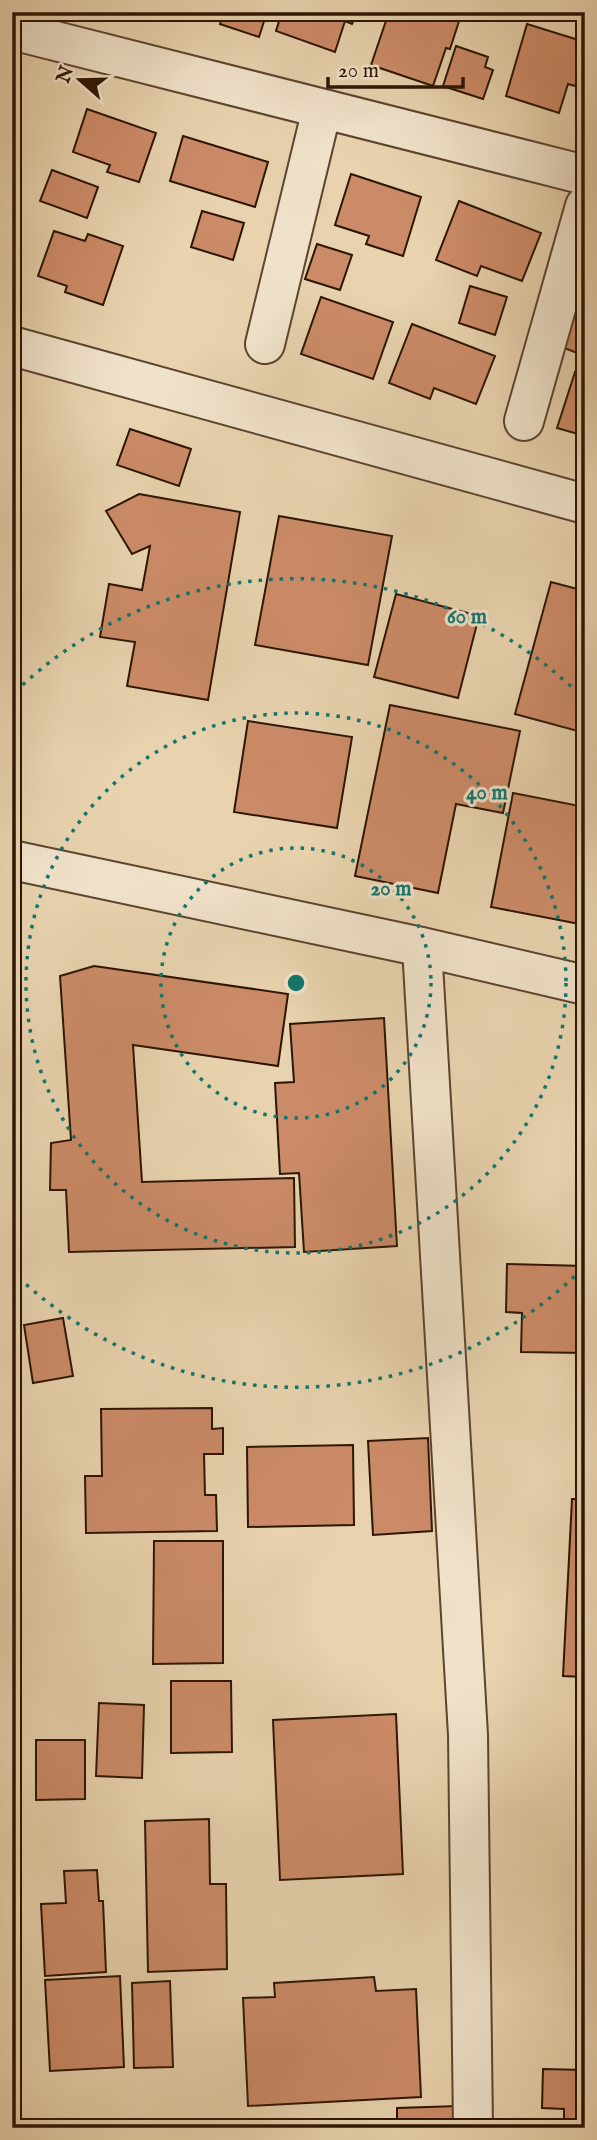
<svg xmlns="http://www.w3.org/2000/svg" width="597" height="2140" viewBox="0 0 597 2140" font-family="'IM FELL English',serif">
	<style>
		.building { fill: #cc8b68; stroke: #2d1504; stroke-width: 2 }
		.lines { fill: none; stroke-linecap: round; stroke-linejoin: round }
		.minor-casing { stroke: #5c442e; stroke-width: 42 }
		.minor { stroke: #f0e2ca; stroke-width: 38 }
		.ring { fill: none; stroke: #0f766e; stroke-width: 3.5; stroke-dasharray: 3.5 7 }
		.centre { fill: #0f766e; stroke: #f0e2ca; stroke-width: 3.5 }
		.ring-label { font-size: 21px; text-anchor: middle; font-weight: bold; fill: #0f766e; stroke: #f0e2ca; stroke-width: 6; stroke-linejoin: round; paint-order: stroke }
	</style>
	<rect width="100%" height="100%" fill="#e8d3ae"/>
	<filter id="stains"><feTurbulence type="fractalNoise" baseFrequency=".00286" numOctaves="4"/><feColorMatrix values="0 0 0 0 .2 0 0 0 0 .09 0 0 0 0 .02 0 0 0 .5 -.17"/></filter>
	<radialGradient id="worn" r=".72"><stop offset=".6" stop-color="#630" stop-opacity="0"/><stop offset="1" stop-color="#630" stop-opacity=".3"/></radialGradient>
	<path class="building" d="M185 12H212L209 20Z
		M224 12H267L259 37 220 24Z
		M282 12H357L352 24 345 21 335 52 276 31Z
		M389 12H462L450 49 446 48 433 86 371 65Z
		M527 24 585 42V53L575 86 568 84 559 113 506 96Z
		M456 46 488 57 485 67 493 70 483 99 443 86Z
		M87 109 156 133 139 182 107 172 110 165 73 152Z
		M183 136 268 162 255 207 170 181Z
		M52 170 98 187 87 218 40 201Z
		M351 174 421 197 403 256 366 244 369 236 335 225Z
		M459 201 541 233 522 281 481 266 477 276 436 260Z
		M202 211 244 223 233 260 191 247Z
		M54 231 85 241 88 234 123 246 103 305 65 292 67 286 38 276Z
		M317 244 352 255 340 290 305 279Z
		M470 286 507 297 495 335 459 323Z
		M321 297 393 322 373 379 301 354Z
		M573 312 585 316V356L559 346Z
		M412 324 495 356 476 404 434 388 430 399 389 383Z
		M575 372 585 375V436L557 428Z
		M130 429 191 449 179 486 117 465Z
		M139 494 240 512 208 700 127 686 135 642 100 637 109 584 142 590 150 546 132 554 106 511Z
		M279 516 392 536 368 665 255 645Z
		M551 582 585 591V733L515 714Z
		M396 594 479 616 458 698 374 677Z
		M390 705 520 731 503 813 456 804 438 893 355 876Z
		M248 721 352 737 337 828 234 812Z
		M513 793 585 807V925L491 907Z
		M94 966 288 994 278 1066 133 1045 142 1182 294 1178 295 1247 69 1252 66 1190H50L51 1143 71 1140 60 976Z
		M384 1018 397 1246 304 1252 299 1173 280 1174 275 1083 294 1082 290 1024Z
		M507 1264 585 1266V1353L521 1352 522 1313 506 1312Z
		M63 1318 73 1376 33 1383 24 1325Z
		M212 1408V1429L223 1428V1454H204L205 1495H216L217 1531 86 1533 85 1476H102L101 1409Z
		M428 1438 432 1531 373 1535 368 1441Z
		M353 1445 354 1525 248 1527 247 1447Z
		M572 1499H585V1677L563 1676Z
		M154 1541H223V1663L153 1664Z
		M171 1681H231L232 1752 171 1753Z
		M99 1703 144 1705 142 1778 96 1776Z
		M396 1714 403 1874 280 1880 273 1720Z
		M36 1740H85V1799L36 1800Z
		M209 1819 210 1884H226L227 1969 148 1972 145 1821Z
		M97 1870 99 1901H103L106 1972 45 1976 41 1904 66 1903 64 1871Z
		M120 1976 124 2067 50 2071 45 1980Z
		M374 1977 376 1991 416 1989 421 2097 248 2106 243 1998 275 1997 274 1983Z
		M170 1981 173 2067 134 2068 132 1983Z
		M543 2069 585 2070V2128H564V2109L542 2108Z
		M458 2106V2128H397V2108Z
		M240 2122V2128H172V2126Z"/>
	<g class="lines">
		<defs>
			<path id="minor" d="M12 30 585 175
				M265 344 322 109
				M12 346 585 504
				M524 421 585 206
				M12 860 422 947 585 985
				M422 947 468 1735 473 2128"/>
		</defs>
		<use href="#minor" class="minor-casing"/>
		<use href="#minor" class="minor"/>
	</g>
	<g class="ring">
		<circle cx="296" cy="983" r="135"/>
		<circle cx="296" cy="983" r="270"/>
		<path d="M582 1269A405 405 0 0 1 15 1274M15 692A405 405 0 0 1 582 697"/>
	</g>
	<circle cx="296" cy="983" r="10" class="centre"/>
	<g class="ring-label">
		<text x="467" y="623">60 m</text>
		<text x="487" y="799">40 m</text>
		<text x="391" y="895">20 m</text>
	</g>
	<rect width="597" height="2140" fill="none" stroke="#e8d3ae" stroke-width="42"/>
	<rect x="14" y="14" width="569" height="2112" fill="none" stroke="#2d1504" stroke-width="3.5"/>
	<rect x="21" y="21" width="555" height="2098" fill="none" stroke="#2d1504" stroke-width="2"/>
	<g transform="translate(80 80) rotate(290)" stroke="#f0e2ca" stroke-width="5" paint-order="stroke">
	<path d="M0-5L12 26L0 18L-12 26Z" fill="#2d1504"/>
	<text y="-10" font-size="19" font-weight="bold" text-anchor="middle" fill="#2d1504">N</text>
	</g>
	<path d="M328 77v10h135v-10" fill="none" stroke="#2d1504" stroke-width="3.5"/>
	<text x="338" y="77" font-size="21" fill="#2d1504" stroke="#f0e2ca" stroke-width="5" paint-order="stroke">20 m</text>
	<rect width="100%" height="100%" filter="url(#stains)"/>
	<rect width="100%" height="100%" fill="url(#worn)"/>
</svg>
